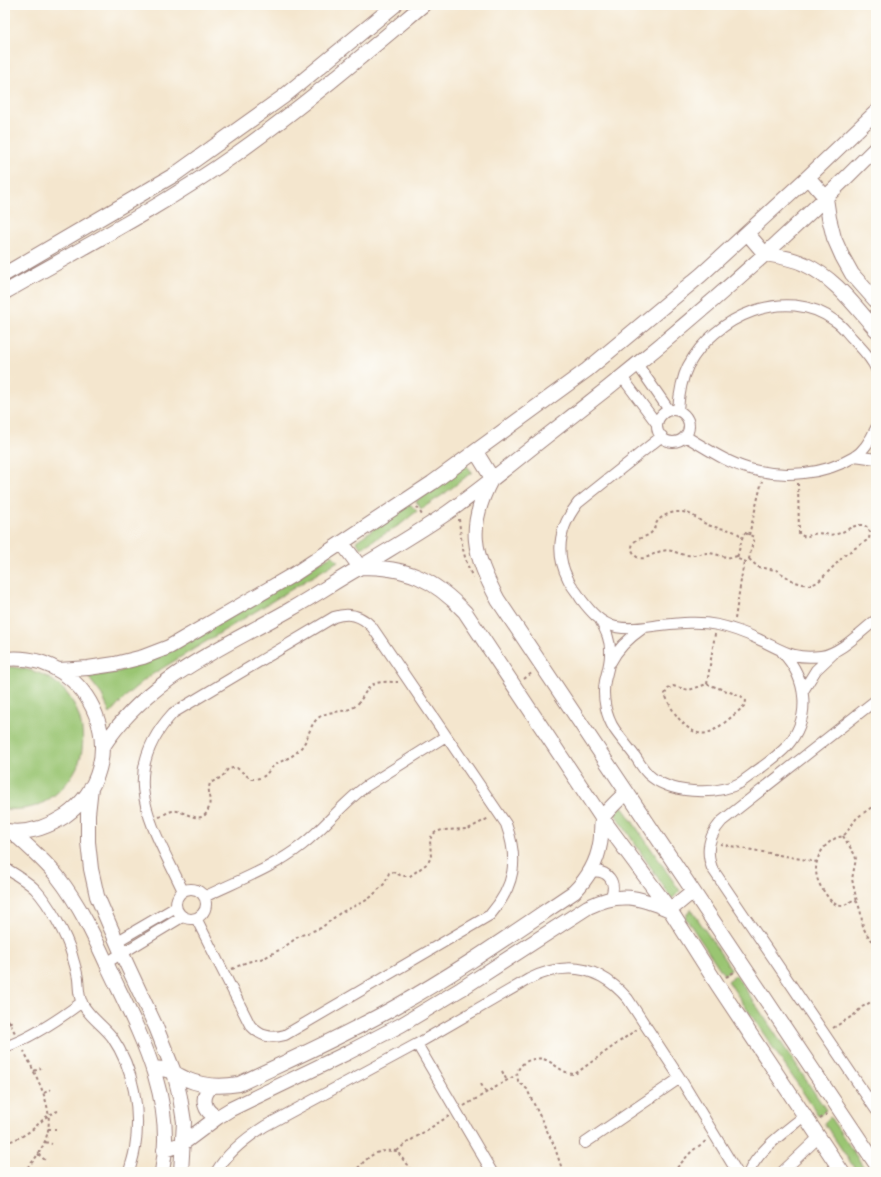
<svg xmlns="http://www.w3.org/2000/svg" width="881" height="1177" viewBox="0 0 881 1177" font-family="Pangolin,sans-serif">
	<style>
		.green { fill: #9ac572; stroke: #72724e }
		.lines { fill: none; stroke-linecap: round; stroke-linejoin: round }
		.street-casing { stroke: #9f827c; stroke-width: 12 }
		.secondary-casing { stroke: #9f827c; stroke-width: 16 }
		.path { stroke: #9f827c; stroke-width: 2; stroke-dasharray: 3 3; stroke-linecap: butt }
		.street { stroke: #fff; stroke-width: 10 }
		.secondary { stroke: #fff; stroke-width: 14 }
	</style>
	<rect width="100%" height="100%" fill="#fdfcf7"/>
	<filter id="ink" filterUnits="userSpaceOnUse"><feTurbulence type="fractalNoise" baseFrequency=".025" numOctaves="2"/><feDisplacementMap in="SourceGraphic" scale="8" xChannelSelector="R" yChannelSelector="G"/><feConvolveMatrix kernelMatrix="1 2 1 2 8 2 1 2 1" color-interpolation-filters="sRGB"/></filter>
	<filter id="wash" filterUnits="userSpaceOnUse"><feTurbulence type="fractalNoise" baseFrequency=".012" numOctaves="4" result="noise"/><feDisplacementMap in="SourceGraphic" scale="16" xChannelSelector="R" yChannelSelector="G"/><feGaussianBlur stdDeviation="0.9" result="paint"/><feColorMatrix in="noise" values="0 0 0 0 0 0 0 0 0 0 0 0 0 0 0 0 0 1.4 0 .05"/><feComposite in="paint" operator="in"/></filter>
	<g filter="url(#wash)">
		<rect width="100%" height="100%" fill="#f4e6ce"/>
		<path class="green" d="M466 465 472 472 444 494 421 509 416 501Z
			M410 504 417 511 401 524 361 548 356 541Z
			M332 555 338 561 148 677 130 692 110 714 102 695 88 677 118 672 139 664Z
			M12 667C27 669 42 672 55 682 80 700 90 739 77 767 70 781 59 793 46 801 34 809 19 810 5 809V668Z
			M621 805 680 891 672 899 615 814Z
			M691 909 731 969 724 975 685 917Z
			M736 975 826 1110 819 1116 728 981Z
			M830 1117 867 1172H857L824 1123Z"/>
	</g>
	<g filter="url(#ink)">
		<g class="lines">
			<defs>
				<path id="street" d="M637 364 669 410
					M622 377 657 424
					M678 410C679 396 681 380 688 366 714 317 786 284 835 321 842 325 847 333 852 338 861 348 871 357 876 369
					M657 426a16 16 0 1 1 32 0a16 16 0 1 1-32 0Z
					M662 436 578 503C560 526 554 551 568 579 571 586 577 592 581 599 590 611 600 623 616 627 631 630 646 627 661 625 680 623 699 621 718 625 732 628 745 633 758 639 782 650 793 660 821 656 841 653 860 632 876 620
					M685 436C706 448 727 463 750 469 783 478 824 475 854 457 864 451 871 439 876 428
					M855 456 876 459
					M600 620C606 631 611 641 610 654 610 664 607 672 605 681 602 697 606 717 615 730 622 740 630 749 637 759 640 764 644 770 648 774 669 794 715 796 740 783 747 778 755 772 762 767 771 760 780 754 787 746 812 717 807 678 782 652
					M611 662C618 648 629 638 642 629
					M803 691 816 670 833 654
					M876 700 722 821C709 835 705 850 712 868L876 1110
					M5 868C15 874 27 881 35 889 49 904 67 936 72 955 74 963 77 971 78 979 79 987 78 995 82 1003 89 1017 103 1025 112 1037 134 1069 141 1111 135 1148 134 1156 131 1164 129 1172
					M591 872C608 869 618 883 610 898
					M176 904a15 15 0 1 1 30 0a15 15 0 1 1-30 0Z
					M183 891C153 826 115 776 173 713L334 617C349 612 361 615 372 627L506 824C519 860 515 886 490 915L285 1035C270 1039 260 1036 250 1025L196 918
					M204 897C237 881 273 868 302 845 325 827 342 804 365 787L446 736
					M116 942 176 907
					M106 963 182 917
					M417 1044 492 1172
					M5 1047C33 1037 58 1020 82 1002
					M585 1143 680 1078
					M216 1172C228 1152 246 1138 265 1126L417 1044 529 979C567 960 600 966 628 999L680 1078 737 1172
					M749 1172C758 1150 786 1131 804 1116
					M782 1172 819 1137"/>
				<path id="secondary" d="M808 177 826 198 829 218 834 238 842 256 852 274 876 301
					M747 233 765 254C778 256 792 258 804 264 835 278 854 305 876 330
					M5 274 174 175 283 97 395 5
					M5 292C82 248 163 206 236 154 301 108 362 56 423 5
					M476 452 492 478C466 527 473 553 498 600L876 1164
					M342 543 360 567C406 567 433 578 465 612L602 818 670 910 717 984 842 1172
					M5 659C93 650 139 764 65 816 48 827 28 834 7 831
					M59 670 88 668 115 664 143 657 169 647 296 573 432 483 587 370 701 275 808 177 876 112
					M102 748C147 678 221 649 291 609 314 596 336 581 359 568 388 550 418 533 447 513 483 488 517 459 553 431 666 344 775 250 876 148
					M91 787 88 814V842L91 869 97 896 122 954 156 1027 174 1072 180 1097 184 1122 181 1172
					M12 832C28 846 44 860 57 876 80 905 95 938 110 971 140 1034 176 1099 162 1172
					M154 1068C169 1069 174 1073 186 1079 204 1087 221 1087 239 1084 292 1059 346 1035 397 1006 458 972 516 931 574 892 588 878 597 863 600 844 602 837 600 822 603 817 609 808 619 800 626 792
					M212 1086C200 1096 203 1112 218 1117
					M164 1150 182 1144 218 1117 231 1109 347 1053 401 1025 461 989 588 907C620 891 639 897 670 910L693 891"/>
			</defs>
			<use href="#street" class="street-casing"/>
			<use href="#secondary" class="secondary-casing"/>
			<path class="path" d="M417 507 422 515
				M459 519C461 541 463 557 473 578
				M745 533 754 537 749 559 746 562 738 559 737 558 743 535Z
				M749 535 762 481
				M737 556C726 560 718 553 707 553 702 553 697 555 692 555 685 556 678 553 672 551 656 547 647 563 637 557 635 556 633 552 632 550 631 537 645 539 651 533 654 530 655 526 657 522 661 516 671 512 678 512 693 511 698 522 711 526 723 530 733 528 742 537
				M749 559 758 567 776 570 795 582 803 584 811 585 818 582 846 554 869 539 870 532C868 528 866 525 861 525 852 525 845 532 837 534 824 537 822 529 806 537L800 535 799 533 798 483
				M735 619 744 561
				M524 679 533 672
				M707 684 741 696 746 701 745 705 742 708C734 715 719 728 710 732 690 741 670 709 665 694L668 689 673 686 689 690Z
				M707 684 715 634
				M876 804C870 809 862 813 856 819 852 824 848 832 843 836 840 837 837 837 834 839 816 850 810 872 823 890 828 897 832 906 843 906L853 900 857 902C866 921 856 926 876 944
				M159 817C164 815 169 811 174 811 183 809 203 829 209 807 211 799 207 793 210 783L222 777 228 769 233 768H237L251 779C268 779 265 772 276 764 287 758 295 757 303 745 309 737 309 727 317 719 328 709 342 714 354 707 363 701 364 689 374 684 380 681 390 682 398 682
				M843 836 855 855 856 859 852 879 857 902
				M720 844 817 862
				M232 969 247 962 264 958 283 948 299 936 321 928 340 913 365 901 371 897 385 883 389 873 393 872 402 876H410L428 863 431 857 430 840 432 835 436 832 442 830 468 829 489 818
				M726 977 734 972
				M5 1014 15 1033
				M9 1023 14 1020
				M833 1028 854 1015 862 1007 876 999
				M34 1071 41 1068
				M502 1071 507 1081
				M481 1084 486 1093
				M44 1093 51 1089
				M464 1106 516 1075
				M820 1119 828 1113
				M48 1129H56
				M6 1132 7 1142
				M45 1142 52 1144
				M5 1143C15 1140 26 1135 34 1128 43 1120 46 1115 58 1111
				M397 1151 405 1144 449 1116
				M38 1154 45 1160
				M23 1172C67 1129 46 1097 24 1051
				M353 1172C359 1168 362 1163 367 1159 375 1151 386 1150 397 1151L412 1172
				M563 1172 554 1145 531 1098 527 1089 518 1081 517 1072C521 1064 525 1061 534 1059 551 1055 558 1074 575 1074L637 1029
				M673 1172 692 1151 706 1141"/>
			<use href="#street" class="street"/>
			<use href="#secondary" class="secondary"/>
		</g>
	</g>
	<rect width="881" height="1177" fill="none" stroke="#fdfcf7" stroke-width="20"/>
</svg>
